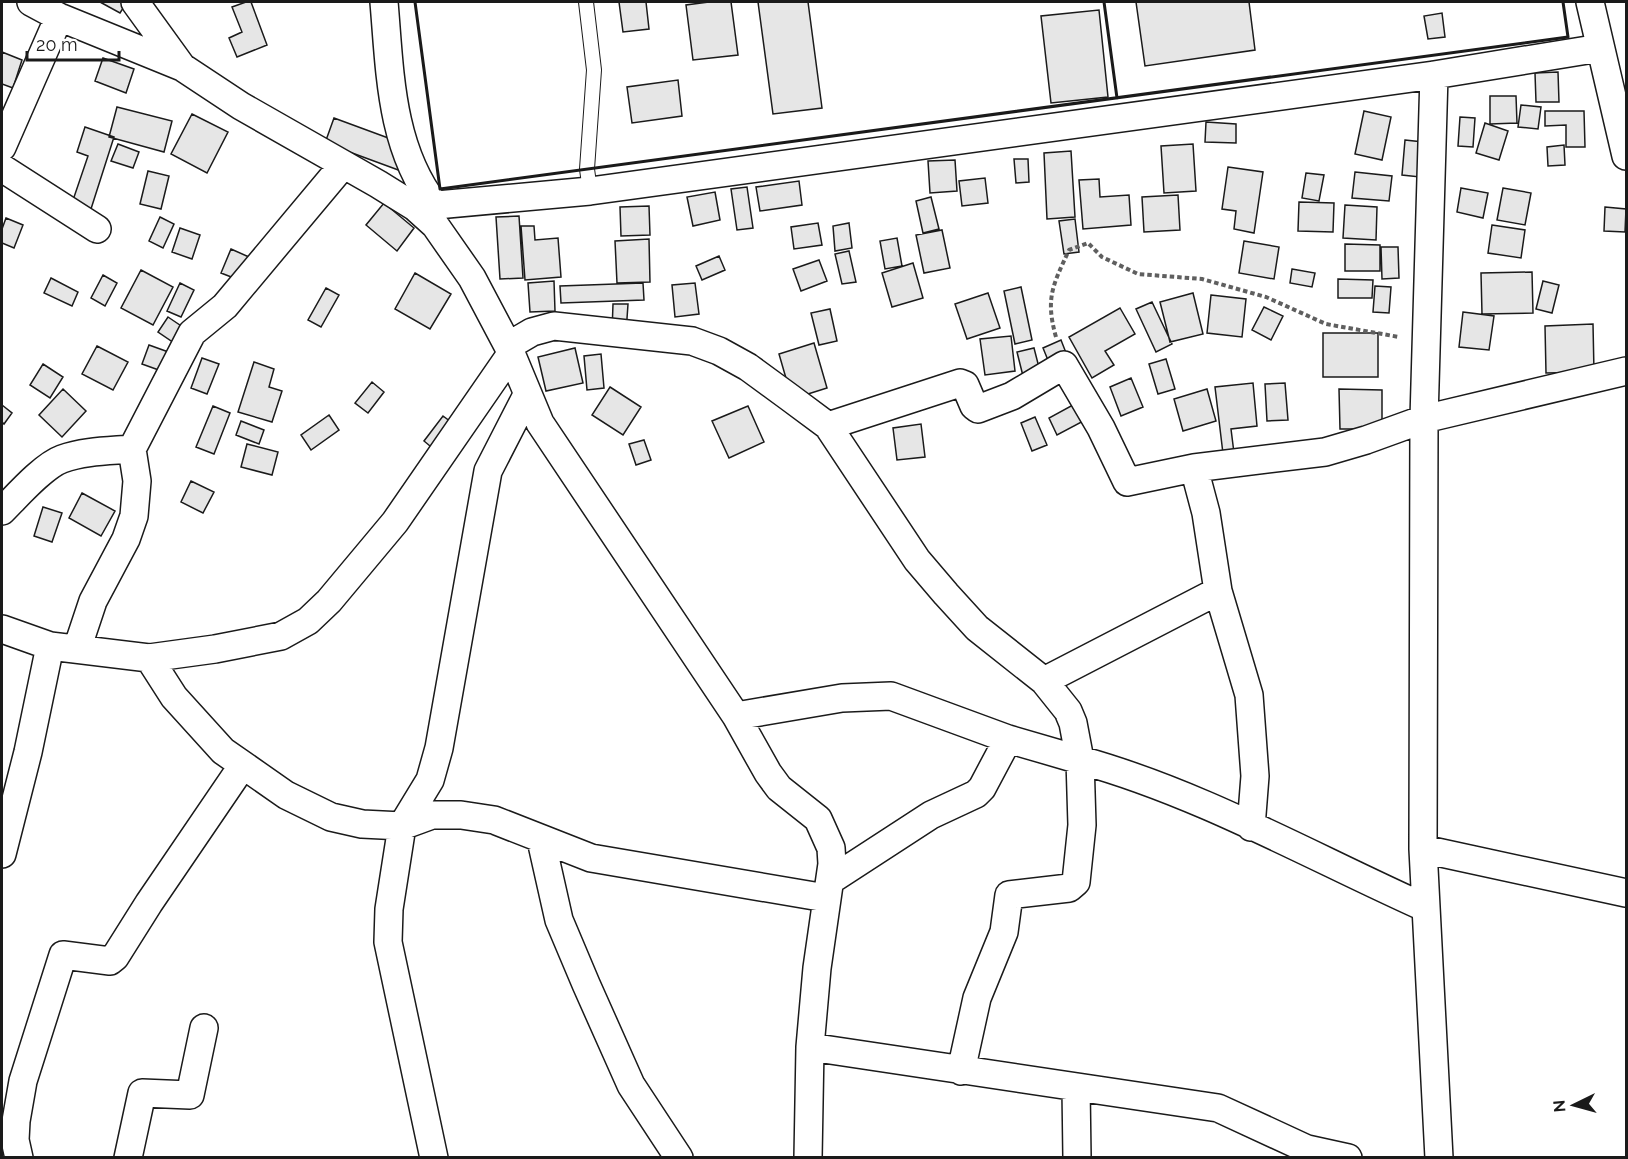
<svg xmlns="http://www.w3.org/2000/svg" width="1628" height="1159" viewBox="0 0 1628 1159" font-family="Raleway,sans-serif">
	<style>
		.building { fill: #e6e6e6; stroke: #1a1a1a; stroke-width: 1.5 }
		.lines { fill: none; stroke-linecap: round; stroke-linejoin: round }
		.service-casing { stroke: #1a1a1a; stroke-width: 16 }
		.minor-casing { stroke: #1a1a1a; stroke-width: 30 }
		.path { stroke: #5f5f5f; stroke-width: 4; stroke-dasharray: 4.5 3; stroke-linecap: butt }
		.service { stroke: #fff; stroke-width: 14 }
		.minor { stroke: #fff; stroke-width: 27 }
		.wall { stroke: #1a1a1a; stroke-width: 3 }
	</style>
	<rect width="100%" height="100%" fill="#fff"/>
	<path class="building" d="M100 2H127L120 13Z
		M246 2H251L267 45 237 57 229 38 242 32 232 7Z
		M619 2H646L649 29 623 32Z
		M709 2H731L738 55 693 60 686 5Z
		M758 2H808L822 108 773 114Z
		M1136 2H1249L1255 50 1145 66Z
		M1099 10 1108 97 1051 103 1041 16Z
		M1442 13 1445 37 1428 39 1424 16Z
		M2 52 22 60 13 88 2 84Z
		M103 58 134 69 126 93 95 81Z
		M1558 72 1559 102H1536L1535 73Z
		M678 80 682 116 632 123 627 87Z
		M1490 96H1516L1517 123 1490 124Z
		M1521 105 1541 107 1538 129 1518 127Z
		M117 107 172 121 164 152 109 137Z
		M1364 111 1391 117 1382 160 1355 154Z
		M1545 111H1584L1585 147H1566V125L1545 126Z
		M192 114 228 132 207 173 171 154Z
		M1460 117 1475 118 1473 147 1458 146Z
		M334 118 410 146 401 171 325 143Z
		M1206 122 1236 124V143L1205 142Z
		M1485 123 1508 131 1499 160 1476 153Z
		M85 127 114 137 90 212 71 206 88 156 77 152Z
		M1405 140 1423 142 1420 177 1402 175Z
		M118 144 139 152 133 168 111 161Z
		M1193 144 1196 191 1164 193 1161 146Z
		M1564 145 1565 165 1548 166 1547 147Z
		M1071 151 1075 217 1047 219 1044 153Z
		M1014 159H1028L1029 182 1016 183Z
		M955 160 957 191 930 193 928 161Z
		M1228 167 1263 172 1254 233 1234 229 1236 211 1222 209Z
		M148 171 169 176 161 209 140 204Z
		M1355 172 1392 176 1389 201 1352 198Z
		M1306 173 1324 175 1319 201 1302 198Z
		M985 178 988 203 962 206 959 181Z
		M1099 179 1100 197 1129 195 1131 225 1083 229 1079 180Z
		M799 181 802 205 760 211 756 187Z
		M747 187 753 228 737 230 731 189Z
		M1461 188 1488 193 1483 218 1457 212Z
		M1503 188 1531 193 1525 225 1497 220Z
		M715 192 720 220 693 226 687 197Z
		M1178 195 1180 230 1144 232 1142 197Z
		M931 197 939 229 923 233 916 201Z
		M1299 202 1334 203 1333 232 1298 231Z
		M384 203 414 228 397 251 366 225Z
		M1345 205 1377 207 1376 240 1343 238Z
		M649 206 650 235 621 236 620 207Z
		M1605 207 1626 209 1625 232 1604 231Z
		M519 216 523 278 500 279 496 217Z
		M160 217 174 224 163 248 149 241Z
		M6 218 23 225 14 248 2 243V229Z
		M1075 219 1079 252 1064 254 1059 221Z
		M818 223 822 245 794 249 791 227Z
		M849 223 852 248 835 251 833 226Z
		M1492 225 1525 230 1521 258 1488 253Z
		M521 226H534L535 240 558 238 561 277 525 280Z
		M180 228 200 235 192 259 172 252Z
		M942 230 950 268 924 273 916 235Z
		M897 238 902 266 885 269 880 241Z
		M649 239 650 282 617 283 615 241Z
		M1244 241 1279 247 1274 279 1239 273Z
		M1345 244 1380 245V271H1345Z
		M1381 247H1398L1399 278 1382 279Z
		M231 249 249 257 239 280 221 273Z
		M849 251 856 282 842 284 835 254Z
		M719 256 725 270 702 280 696 266Z
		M819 260 827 281 801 291 793 269Z
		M913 263 923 298 892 307 882 273Z
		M1292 269 1315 273 1312 287 1290 283Z
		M141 270 173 287 153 325 121 308Z
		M1532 272 1533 313 1482 314 1481 273Z
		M415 273 451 294 430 329 395 309Z
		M103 275 117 283 105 306 91 298Z
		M51 278 78 292 72 306 44 293Z
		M1338 279 1373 280 1372 298H1338Z
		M554 281 555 311 530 312 528 283Z
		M1543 281 1559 285 1552 313 1536 309Z
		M180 283 194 290 181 317 167 311Z
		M643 283 644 300 561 303 560 286Z
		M695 283 699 314 675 317 672 285Z
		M1375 286 1391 287 1389 313 1373 312Z
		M1021 287 1032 340 1015 344 1004 291Z
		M326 288 339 295 321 327 308 320Z
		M988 293 1000 328 967 339 955 304Z
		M1193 293 1203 334 1170 342 1160 302Z
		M1211 295 1246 299 1242 337 1207 333Z
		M1152 302 1172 344 1156 352 1136 309Z
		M613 304H628L626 333 612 332Z
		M1264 307 1283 316 1271 340 1252 330Z
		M1120 308 1135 334 1105 351 1114 365 1092 378 1069 337Z
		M830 309 837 341 819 345 811 313Z
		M1463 312 1494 316 1489 350 1459 347Z
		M168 317 196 336 186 351 158 332Z
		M1593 324 1594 372 1546 373 1545 326Z
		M1323 333H1378V377H1323Z
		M1011 336 1015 371 985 375 980 339Z
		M1061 340 1070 363 1052 370 1043 348Z
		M814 343 827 388 792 399 779 354Z
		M149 345 174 354 167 373 142 364Z
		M97 346 128 362 113 390 82 374Z
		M575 348 583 383 546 391 538 357Z
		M1034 348 1044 387 1027 392 1017 352Z
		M601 354 604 388 587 390 584 356Z
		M202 358 219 364 207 394 191 388Z
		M1166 359 1175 389 1158 394 1149 364Z
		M254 362 274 369 269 387 282 391 272 422 238 412Z
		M43 364 63 377 50 398 30 385Z
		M1131 378 1143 407 1121 416 1110 387Z
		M372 382 384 392 368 413 355 403Z
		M1253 383 1257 426 1231 429 1235 461 1224 462 1215 387Z
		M1285 383 1288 420 1267 421 1265 384Z
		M610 387 641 407 623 435 592 415Z
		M63 389 86 411 62 437 39 415Z
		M1207 389 1216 421 1183 431 1174 399Z
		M1339 389 1382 390V429H1340Z
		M1082 400 1091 417 1057 435 1049 418Z
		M2 405 12 413 4 424 2 422Z
		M213 406 230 413 214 454 196 447Z
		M748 406 764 442 729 458 712 421Z
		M329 415 339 430 311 450 301 435Z
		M443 416 455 425 436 451 424 441Z
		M1035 417 1047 445 1032 451 1021 423Z
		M241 421 264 430 259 444 236 435Z
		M921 424 925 457 897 460 893 428Z
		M644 440 651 460 636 465 629 444Z
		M247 444 278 452 272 475 241 467Z
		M191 481 214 492 203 513 181 502Z
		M82 493 115 511 101 536 69 518Z
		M43 507 62 513 52 542 34 536Z"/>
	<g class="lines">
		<defs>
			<path id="service" d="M586 2 594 70 587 169 590 191"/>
			<path id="minor" d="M31 2 59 17 182 67 241 106 378 184 415 207 435 225 472 278 508 346 540 423 736 716 768 773 779 788 818 819 831 848 832 864 817 968 810 1047 808 1158
				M135 2 182 67
				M384 2C390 71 390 147 435 205
				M1590 2 1626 156
				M1434 75 1424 419 1423 849 1439 1158
				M2 147 59 17
				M2 168 97 229
				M415 207 590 191 1434 75 1600 48
				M508 346 532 332 554 326 692 341 719 351 748 367 789 397 828 426 917 560 946 594 977 628 1044 681 1068 711 1073 723 1080 760C1200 793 1312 857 1426 908
				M828 426 960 383 965 385 974 406 978 409 1012 396 1064 365 1101 428 1127 482 1194 468 1325 452 1366 440 1424 419 1626 371
				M1194 468 1206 513 1218 591 1249 695 1255 776 1251 827
				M2 511C17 496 43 466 62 459 84 451 109 451 132 449
				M2 629 50 646 149 658 215 649 281 636 308 621 329 601 395 522 511 354
				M77 649 93 601 126 539 134 516 137 481 132 449 192 333 225 306 343 165
				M149 658 174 697 223 751 286 795 331 817 362 824 402 826 432 815H461L494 820 591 858 826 898
				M1044 681 1218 591
				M736 716 842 698 891 696 1008 739 1080 760 1082 825 1076 882 1069 888 1009 895 1004 932 977 998 961 1071
				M541 840 559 920 586 984 631 1085 679 1158
				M1423 849 1626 893
				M2 854 28 752 50 646
				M831 880 931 815 976 794 982 788 1008 739
				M810 1047 1218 1108 1307 1149 1348 1158
				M1076 1087 1077 1158
				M19 1158 15 1140 16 1121 23 1081 63 955 110 961 115 957 149 903 243 765
				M128 1158 142 1093 190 1095 204 1028
				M434 1158 388 942 389 909 402 826 430 780 439 748 488 471 527 395"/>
		</defs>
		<use href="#service" class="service-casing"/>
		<use href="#minor" class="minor-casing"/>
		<path class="path" d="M1056 337C1045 298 1053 285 1069 250L1088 243 1102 257 1138 274 1202 279 1266 297 1326 324 1399 337"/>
		<use href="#service" class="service"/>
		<use href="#minor" class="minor"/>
		<path class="wall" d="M415 2 440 189 1568 37 1563 2
			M1104 2 1117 98"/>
	</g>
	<rect width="1628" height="1159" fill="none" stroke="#1a1a1a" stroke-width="6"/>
	<g transform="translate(1574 1105) rotate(265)" stroke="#ffffff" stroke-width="4.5" paint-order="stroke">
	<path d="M0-4.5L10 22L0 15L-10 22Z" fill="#1a1a1a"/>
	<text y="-9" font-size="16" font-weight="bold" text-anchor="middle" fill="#1a1a1a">N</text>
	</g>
	<path d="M27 51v9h92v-9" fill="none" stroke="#1a1a1a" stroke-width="3"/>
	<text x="36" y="51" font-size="18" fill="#1a1a1a" stroke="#ffffff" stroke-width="4.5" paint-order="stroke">20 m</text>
</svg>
